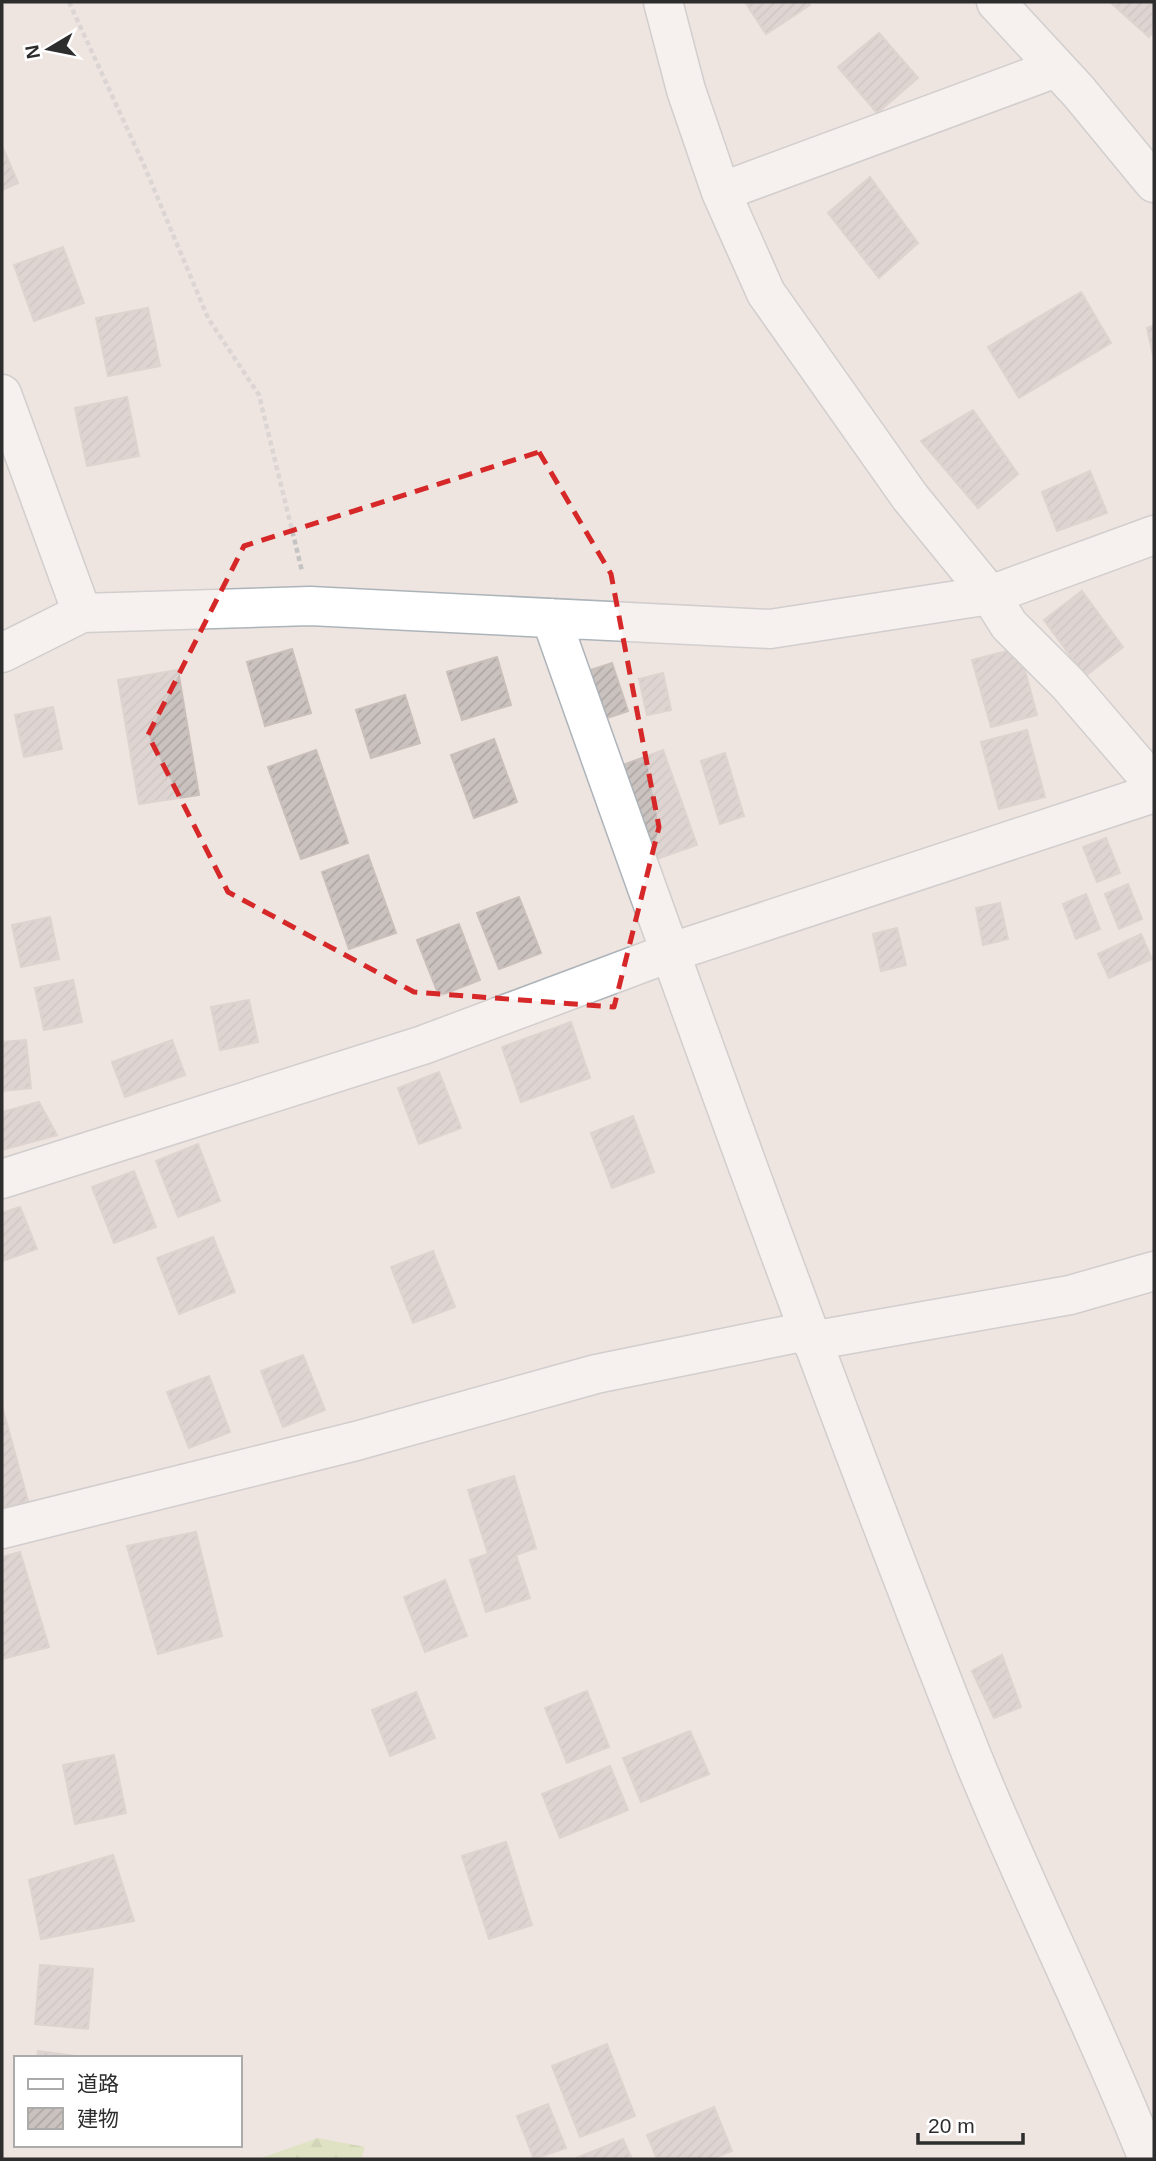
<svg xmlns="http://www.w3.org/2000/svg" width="1156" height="2161" viewBox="0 0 1156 2161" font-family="Arial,'Noto Sans JP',sans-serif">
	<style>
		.forest { fill: url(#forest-firs) }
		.building { fill: url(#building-hatch); stroke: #cabfba; stroke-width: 2 }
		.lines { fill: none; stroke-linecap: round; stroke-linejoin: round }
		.street-casing { stroke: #adb4b9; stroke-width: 41 }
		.secondary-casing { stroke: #adb4b9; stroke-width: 41 }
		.path { stroke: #c4c4c4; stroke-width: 4.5; stroke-dasharray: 5 3.5; stroke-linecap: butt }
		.street { stroke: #fff; stroke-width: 38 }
		.secondary { stroke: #fff; stroke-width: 38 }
		.marked { fill: none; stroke: #d62828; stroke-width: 5; stroke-dasharray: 14 9; stroke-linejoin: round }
	</style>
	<defs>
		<pattern id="forest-firs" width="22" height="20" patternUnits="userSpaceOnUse" patternTransform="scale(1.75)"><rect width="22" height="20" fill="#cee39f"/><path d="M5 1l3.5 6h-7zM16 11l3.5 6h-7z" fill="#b1c389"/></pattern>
		<pattern id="building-hatch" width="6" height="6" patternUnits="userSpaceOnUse" patternTransform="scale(1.75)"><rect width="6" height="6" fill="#cac2bf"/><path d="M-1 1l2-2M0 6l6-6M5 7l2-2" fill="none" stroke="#aea7a4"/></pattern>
	</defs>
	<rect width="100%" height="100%" fill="#eee4e0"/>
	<path class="forest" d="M318 2138 365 2147 361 2159H258Z"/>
	<path class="building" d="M745 2H808L810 5 766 34Z
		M1110 2H1154V31L1149 37Z
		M879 33 918 78 877 113 838 67Z
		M2 146 18 183 2 190Z
		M870 177 918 243 879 278 828 213Z
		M63 247 84 303 34 321 14 265Z
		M1081 292 1111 343 1019 398 988 347Z
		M148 308 160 366 108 376 96 318Z
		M1154 325V360L1147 328Z
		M127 397 139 456 87 466 75 408Z
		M973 410 1018 474 978 508 921 441Z
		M1090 471 1107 513 1057 531 1042 492Z
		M1082 591 1123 647 1085 676 1044 620Z
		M1019 648 1037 715 991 727 972 660Z
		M292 649 311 713 265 726 247 662Z
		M497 657 511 705 462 720 447 672Z
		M612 663 628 711 604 719 588 671Z
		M178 670 199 795 139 804 118 680Z
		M663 673 671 710 647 715 639 679Z
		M405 695 420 743 371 758 356 710Z
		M53 707 62 749 24 757 15 715Z
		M1027 730 1045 797 999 809 981 742Z
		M494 739 517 802 474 818 451 755Z
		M316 750 348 843 301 859 268 767Z
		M663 750 697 845 648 862 615 768Z
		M725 753 744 816 720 824 701 761Z
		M1106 838 1120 873 1097 882 1083 847Z
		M368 855 396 933 349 949 322 872Z
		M1128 884 1142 919 1119 929 1105 894Z
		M1086 894 1100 929 1076 939 1063 904Z
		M519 897 541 953 499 969 477 913Z
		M1000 903 1008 939 983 945 976 908Z
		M50 917 59 959 21 967 12 925Z
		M459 924 480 980 439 996 417 940Z
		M897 928 906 965 881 971 873 934Z
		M1141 934 1152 959 1109 978 1098 954Z
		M73 980 82 1022 44 1030 35 988Z
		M249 1000 258 1042 220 1050 211 1007Z
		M571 1022 590 1078 521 1102 502 1047Z
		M26 1040 31 1088 2 1091V1042Z
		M172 1040 185 1075 125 1097 112 1062Z
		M439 1072 461 1128 419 1144 398 1088Z
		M39 1102 57 1135 2 1150V1112Z
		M633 1116 654 1172 612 1188 591 1133Z
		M198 1144 220 1201 178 1217 156 1161Z
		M134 1171 156 1227 114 1243 92 1187Z
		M20 1207 37 1249 2 1261V1213Z
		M213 1237 235 1292 179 1314 157 1258Z
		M433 1251 455 1307 413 1323 391 1267Z
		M303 1355 325 1410 283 1427 261 1371Z
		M209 1376 230 1432 189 1448 167 1392Z
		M2 1406 28 1501 2 1508Z
		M514 1476 536 1548 516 1555 530 1598 486 1612 470 1560 488 1554 468 1490Z
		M196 1532 222 1636 158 1654 127 1546Z
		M20 1552 49 1647 2 1659V1557Z
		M445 1580 467 1636 425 1652 404 1597Z
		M1002 1655 1021 1707 994 1718 972 1671Z
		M587 1691 609 1747 567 1763 545 1708Z
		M416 1692 435 1738 390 1756 372 1710Z
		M690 1731 709 1774 641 1802 623 1758Z
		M114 1755 126 1813 75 1824 63 1765Z
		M610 1766 628 1810 560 1838 542 1794Z
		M506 1842 532 1925 489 1939 462 1856Z
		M113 1855 134 1921 41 1939 29 1880Z
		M40 1965 93 1969 88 2029 35 2024Z
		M607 2044 635 2116 580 2137 552 2066Z
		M38 2051 90 2058H37Z
		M548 2104 566 2148 534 2159 517 2116Z
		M714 2107 732 2151 712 2159H657L647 2135Z
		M623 2139 632 2159H574Z"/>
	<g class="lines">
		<defs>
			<path id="street" d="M663 2 686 90 721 192 766 293 910 497 990 595 1009 625 1068 684 1154 784
				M996 2 1079 92 1154 183
				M721 192 1056 68
				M2 394 82 613
				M551 618C686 1000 823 1380 972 1756 1027 1892 1094 2023 1148 2159
				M2 653 82 613 310 606 770 629 990 595 1154 535
				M2 1529 356 1441 596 1374 807 1331"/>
			<path id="secondary" d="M2 1179 423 1045 669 953 1154 793
				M811 1341 1070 1295 1154 1271"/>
		</defs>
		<use href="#street" class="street-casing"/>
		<use href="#secondary" class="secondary-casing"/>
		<path class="path" d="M69 2 143 163 208 318 259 395 302 571"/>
		<use href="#street" class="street"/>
		<use href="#secondary" class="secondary"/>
	</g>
	<path d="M0 0H1156V2161H0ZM539 452 611 574 659 827 614 1007 414 992 228 892 148 735 244 546Z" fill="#eee4e0" fill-opacity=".55" fill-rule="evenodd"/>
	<path class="marked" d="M539 452 611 574 659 827 614 1007 414 992 228 892 148 735 244 546Z"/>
	<rect width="1156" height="2161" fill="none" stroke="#2d2d2d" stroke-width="7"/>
	<rect x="14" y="2056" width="228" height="91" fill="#ffffff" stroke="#ababab" stroke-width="2"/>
	<rect x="28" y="2079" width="35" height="10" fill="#ffffff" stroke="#ababab" stroke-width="2"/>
	<text x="77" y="2091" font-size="21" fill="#2d2d2d">道路</text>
	<rect x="28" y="2108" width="35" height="21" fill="url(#building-hatch)" stroke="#ababab" stroke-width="2"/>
	<text x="77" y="2126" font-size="21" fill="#2d2d2d">建物</text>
	<g transform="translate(49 49) rotate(260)" stroke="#ffffff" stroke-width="5" paint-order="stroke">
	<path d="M0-5L12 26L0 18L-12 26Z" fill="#2d2d2d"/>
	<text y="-10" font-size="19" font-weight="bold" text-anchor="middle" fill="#2d2d2d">N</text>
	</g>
	<path d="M918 2133v10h105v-10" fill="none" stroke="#2d2d2d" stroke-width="3.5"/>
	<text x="928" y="2133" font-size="21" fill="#2d2d2d" stroke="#ffffff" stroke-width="5" paint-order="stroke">20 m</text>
</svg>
